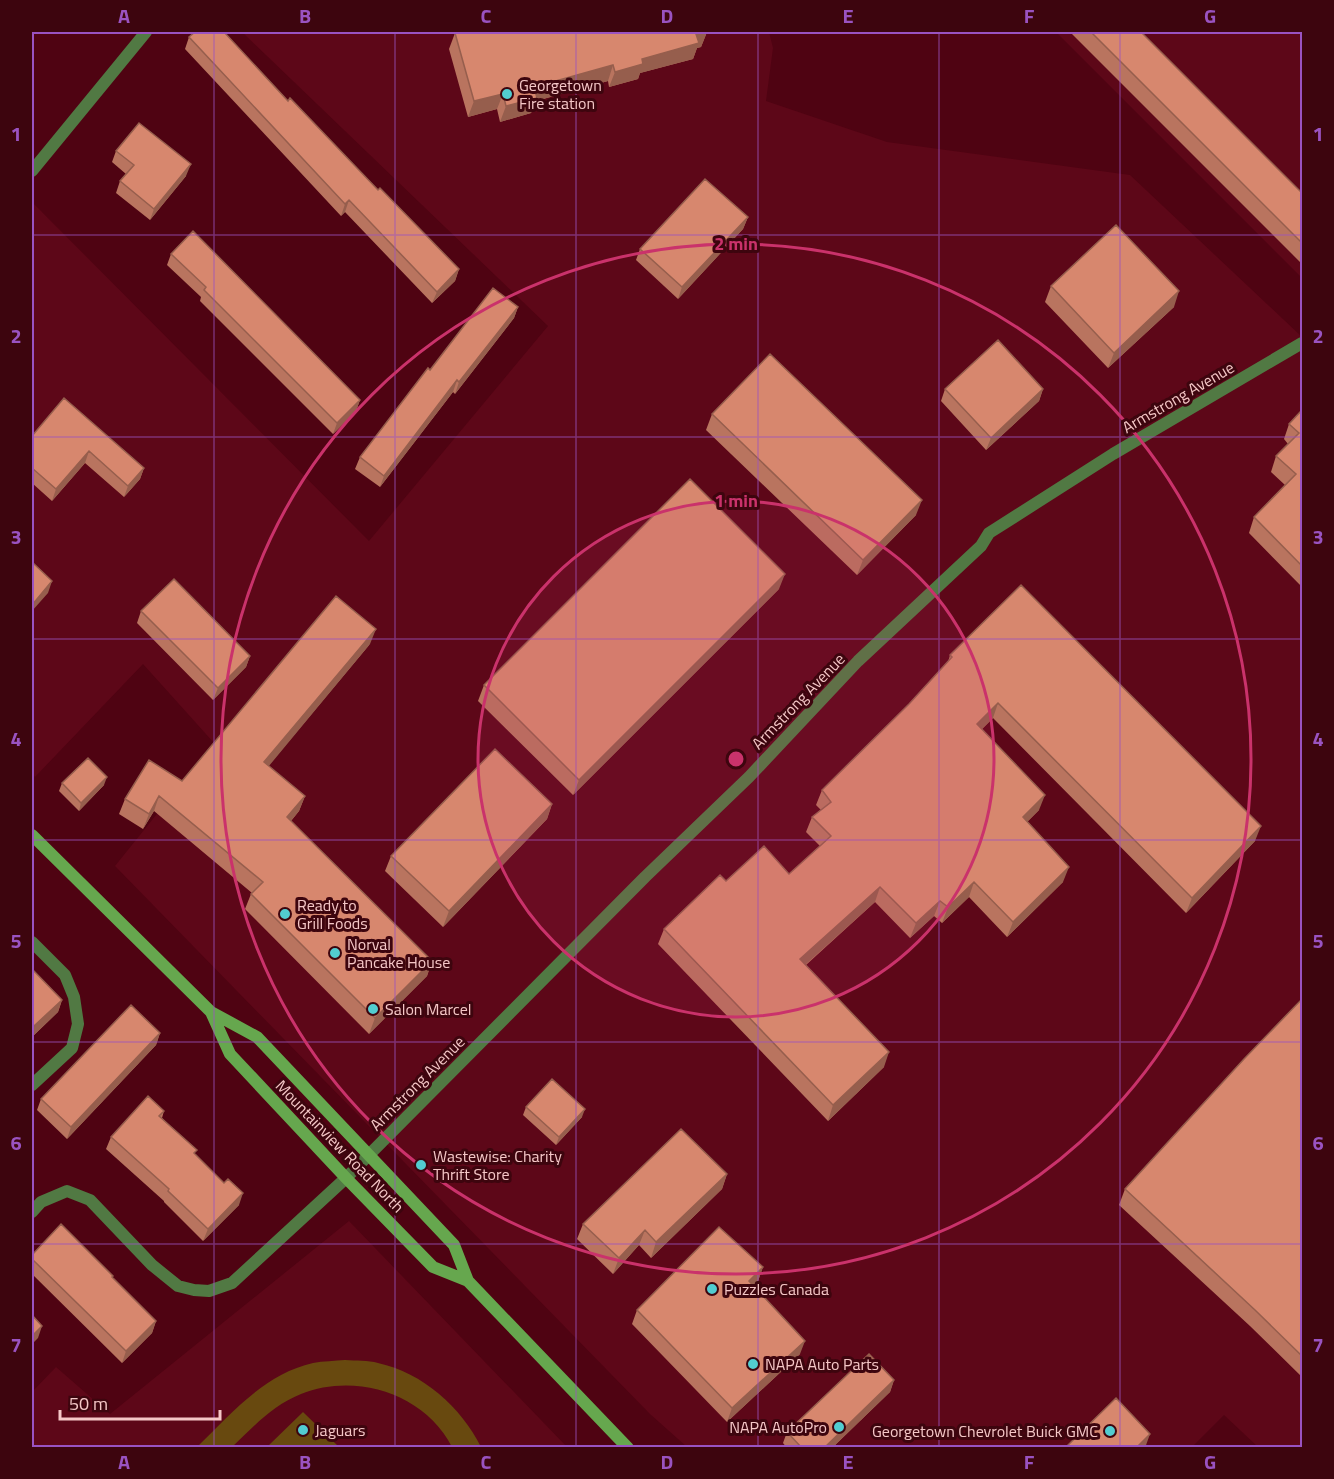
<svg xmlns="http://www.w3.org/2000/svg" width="1334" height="1479" font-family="'Titillium Web',sans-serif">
<rect width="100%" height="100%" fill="#4f0312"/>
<path fill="#5d0718" d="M242 32H769L773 48 766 101 887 142 1130 175 1302 337V1447H1258L1224 1415 1192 1447H687L650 1414 115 866 214 743 143 664 35 777 32 773V202L369 541 548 326Z
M1056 32H1302V278Z
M349 1221 567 1447 32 1448V1392L56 1367 110 1414Z"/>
<path fill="#68490f" d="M345 1360C356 1361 368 1360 378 1363 423 1373 461 1407 481 1447H452C425 1394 356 1372 301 1394 273 1405 253 1427 232 1447H197C231 1414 264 1374 313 1363 323 1361 335 1361 345 1360Z
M303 1412 339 1447H267Z"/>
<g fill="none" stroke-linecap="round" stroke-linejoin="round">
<path stroke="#517943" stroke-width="12" d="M32 171 146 32
M32 942 65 975 74 997 78 1024 72 1048 32 1085
M32 1212 41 1202 67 1191 90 1200 152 1265 178 1286 194 1290 209 1291 232 1283 346 1178"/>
<path stroke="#517943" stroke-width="12" d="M346 1178 645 877 749 777 858 661 981 546 989 533 1113 454 1302 343"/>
<path stroke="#66a74e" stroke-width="12" d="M32 835 211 1012 257 1037 454 1245 468 1281 628 1448
M211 1012 230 1054 346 1178 433 1267 468 1281"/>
</g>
<path fill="#b9745f" d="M707 32 701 47 697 48 693 59 640 73 638 79 609 87 608 81 536 101 531 113 500 122 497 109 468 117 449 49 455 33Z
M1070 32H1141L1302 193V264Z
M189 37 288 101 459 269 455 281 432 303 345 212 341 216 185 49Z
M116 151 186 176 150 220 116 193 120 181 126 174 112 162Z
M748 217 743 229 678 299 636 260 640 249Z
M171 254 360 400 356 411 333 434 200 301 201 297 167 265Z
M1051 286 1174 307 1108 368 1045 302Z
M518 307 514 318 455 394 453 392 380 487 355 469 360 457 430 370Z
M945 389H1043L1039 401 986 450 941 401Z
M64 398 144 468 140 479 124 497 85 463 52 501 32 483V436Z
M1302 410V587L1249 533 1254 517 1285 485 1271 472 1276 456 1288 444 1284 439 1289 424Z
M712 414 916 515 857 575 706 430Z
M779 589 573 795 478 701 484 685Z
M141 611 250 656 246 667 213 700 137 623Z
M370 644 268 766 305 796 299 811 291 821 432 961 427 976 369 1034 245 909 251 894 252 893 154 811 143 829 119 814 125 799 182 781Z
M950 655 1255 841 1186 913 993 718 982 729 1039 810 1027 822 1063 882 1007 937 969 897 942 923 934 916 910 938 875 902 806 965 884 1067 828 1121 658 944 664 929 726 881 789 874 820 846 806 832 812 817 821 810 816 805 822 790 909 704 948 662Z
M62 783 104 785 79 811 59 791Z
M552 804 547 819 443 927 385 871 391 856Z
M32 969 62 1000 58 1012 32 1037Z
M1302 999V1377L1250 1326 1119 1205 1125 1189Z
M160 1033 156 1045 67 1139 37 1110 41 1099Z
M526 1107 582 1117 556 1145 523 1115Z
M164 1111 162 1118 196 1155 224 1183 239 1205 203 1241 164 1202V1201L106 1149 111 1137Z
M727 1174 722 1189 651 1258 639 1245 613 1274 577 1239 583 1224Z
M32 1255 113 1276V1278L156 1321 152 1333 122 1363 32 1274Z
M763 1267 758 1281 753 1286 800 1354 727 1422 632 1324 637 1310Z
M894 1380 890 1392 832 1448H787L783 1443 787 1432Z"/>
<path fill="#965e4d" d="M707 32 701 47 697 48 693 59 640 73 638 79 609 87 615 72 696 34Z
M613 65 608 81 536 101 531 113 500 122 506 106 534 87Z
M503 94 497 109 468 117 474 101Z
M191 164 186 176 150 220 154 209Z
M349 200 345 212 341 216 345 204Z
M748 217 743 229 678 299 682 287Z
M459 269 455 281 432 303 437 292Z
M1179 291 1174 307 1108 368 1114 353Z
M518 307 514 318 455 394 459 382Z
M457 380 453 392 380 487 384 476Z
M1043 389 1039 401 986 450 991 438Z
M360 400 356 411 333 434 337 423Z
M89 451 85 463 52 501 56 489Z
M144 468 140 479 124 497 128 486Z
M922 500 916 515 857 575 863 560Z
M785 574 779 589 573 795 579 780Z
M52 581 48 593 32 611V605Z
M376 629 370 644 259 778 264 762Z
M250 656 246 667 213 700 218 688Z
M998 703 993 718 972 739 977 724Z
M107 777 104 785 79 811 81 803Z
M1045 795 1039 810 1017 832 1023 817Z
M159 796 154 811 143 829 149 814Z
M305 796 299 811 282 832 287 817Z
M552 804 547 819 443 927 449 911Z
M1261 826 1255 841 1186 913 1192 898Z
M1069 867 1063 882 1007 937 1013 922Z
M974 882 969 897 942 923 948 907Z
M880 887 875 902 795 974 800 959Z
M940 901 934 916 910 938 916 923Z
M432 961 427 976 369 1034 375 1018Z
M62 1000 58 1012 32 1037 34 1026Z
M160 1033 156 1045 67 1139 71 1127Z
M889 1052 884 1067 828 1121 833 1105Z
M585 1109 582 1117 556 1145 559 1137Z
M727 1174 722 1189 651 1258 656 1242Z
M243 1193 239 1205 203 1241 208 1229Z
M645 1230 639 1245 613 1274 619 1258Z
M763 1267 758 1281 744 1295 749 1281Z
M156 1321 152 1333 122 1363 126 1351Z
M42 1326 38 1338 32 1344V1336Z
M805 1341 800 1354 727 1422 732 1408Z
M894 1380 890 1392 832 1448H824Z
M1150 1434 1145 1448H1136Z"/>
<path fill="#d7876e" stroke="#965e4d" stroke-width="1.5" d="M195 32H224L288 101 290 98 378 190 380 188 459 269 437 292 349 200 345 204 189 37Z
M462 32H706L696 34 699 43 642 59 643 64 615 72 613 65 534 87 537 98 506 106 503 94 474 101 455 33Z
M1091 32H1141L1302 193V243Z
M139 123 191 164 154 209 120 181 134 165 116 151Z
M705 179 748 217 682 287 640 249Z
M1116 225 1179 291 1114 353 1051 286Z
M193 231 360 400 337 423 204 290 206 287 171 254Z
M493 288 518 307 459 382 457 380 384 476 360 457 428 368 430 370Z
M998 340 1043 389 991 438 945 389Z
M770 354 922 500 863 560 712 414Z
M64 398 144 468 128 486 89 451 56 489 32 468V436Z
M1302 410V566L1254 517 1296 474 1276 456 1299 433 1289 424Z
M690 479 785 574 579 780 484 685Z
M32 562 52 581 32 605Z
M174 579 250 656 218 688 141 611Z
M1021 585 1261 826 1192 898 998 703 977 724 1045 795 1023 817 1069 867 1013 922 974 882 948 907 940 901 916 923 880 887 800 959 889 1052 833 1105 664 929 720 875 726 881 764 846 789 874 831 836 812 817 831 802 822 790 909 704 952 657 950 655Z
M336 596 376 629 264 762 305 796 287 817 432 961 375 1018 251 894 263 882 159 796 149 814 125 799 149 760 182 781Z
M495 749 552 804 449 911 391 856Z
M88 758 107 777 81 803 62 783Z
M32 969 62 1000 34 1026 32 1023Z
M1302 999V1356L1255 1310 1125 1189 1244 1059Z
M131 1005 160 1033 71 1127 41 1099Z
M552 1079 585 1109 559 1137 526 1107Z
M148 1096 164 1111 159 1116 197 1150 194 1153 224 1183 228 1179 243 1193 208 1229 168 1191 169 1189 111 1137Z
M681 1129 727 1174 656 1242 645 1230 619 1258 583 1224Z
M61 1224 113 1276 112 1277 156 1321 126 1351 32 1259V1255Z
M719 1227 763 1267 749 1281 805 1341 732 1408 637 1310Z
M32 1315 42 1326 32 1336Z
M869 1354 894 1380 824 1448H802L787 1432Z
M1116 1398 1150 1434 1136 1448H1065Z"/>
<path fill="none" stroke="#9a53c1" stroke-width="1.5" stroke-opacity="0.55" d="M214 32V1448M395 32V1448M576 32V1448M758 32V1448M939 32V1448M1120 32V1448M32 235H1302M32 437H1302M32 639H1302M32 840H1302M32 1042H1302M32 1244H1302"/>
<circle cx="736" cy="759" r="258" fill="#ca326b" fill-opacity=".12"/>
<g fill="none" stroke="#ca326b" stroke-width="3">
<circle cx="736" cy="759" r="258"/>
<circle cx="736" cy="759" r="515"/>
</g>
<g fill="#52ccd0" stroke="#3d050e" stroke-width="2">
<circle cx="507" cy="94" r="6"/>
<circle cx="285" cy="914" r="6"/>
<circle cx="335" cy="953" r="6"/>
<circle cx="373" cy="1009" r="6"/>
<circle cx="421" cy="1165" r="6"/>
<circle cx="712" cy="1289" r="6"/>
<circle cx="753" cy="1364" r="6"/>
<circle cx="839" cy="1427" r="6"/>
<circle cx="303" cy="1430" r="6"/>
<circle cx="1110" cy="1431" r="6"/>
</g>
<g text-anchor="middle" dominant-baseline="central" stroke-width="6" stroke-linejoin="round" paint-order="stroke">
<g font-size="16" fill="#f5c7c7" stroke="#3d050e" text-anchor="start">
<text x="519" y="85">Georgetown<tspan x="519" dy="18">Fire station</tspan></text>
<text x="297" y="905">Ready to<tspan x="297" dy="18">Grill Foods</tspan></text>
<text x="347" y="944">Norval<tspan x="347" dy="18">Pancake House</tspan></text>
<text x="385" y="1009">Salon Marcel</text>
<text x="433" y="1156">Wastewise: Charity<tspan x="433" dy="18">Thrift Store</tspan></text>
<text x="724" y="1289">Puzzles Canada</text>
<text x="765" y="1364">NAPA Auto Parts</text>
<text x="827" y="1427" text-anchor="end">NAPA AutoPro</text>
<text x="315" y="1430">Jaguars</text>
<text x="1098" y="1431" text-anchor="end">Georgetown Chevrolet Buick GMC</text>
</g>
<g font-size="16" fill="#f5c7c7" stroke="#3d050e">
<text transform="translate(1178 397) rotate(-30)">Armstrong Avenue</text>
<text transform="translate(798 701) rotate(-46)">Armstrong Avenue</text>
<text transform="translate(417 1083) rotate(-45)">Armstrong Avenue</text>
<text transform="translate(340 1146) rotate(46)">Mountainview Road North</text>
</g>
</g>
<circle cx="736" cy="759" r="9" fill="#ca326b" stroke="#3d050e" stroke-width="3"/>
<g font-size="18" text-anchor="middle" font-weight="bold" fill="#ca326b" stroke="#3d050e" stroke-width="6" stroke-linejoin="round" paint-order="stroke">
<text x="736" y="250">2 min</text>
<text x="736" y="507">1 min</text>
</g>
<rect width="1334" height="1479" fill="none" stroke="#3d050e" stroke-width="66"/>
<path d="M60 1410v9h160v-9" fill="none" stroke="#f5c7c7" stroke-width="3"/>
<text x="69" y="1410" font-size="18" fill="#f5c7c7" stroke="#3d050e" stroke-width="4.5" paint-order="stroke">50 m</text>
<rect x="33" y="33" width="1268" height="1413" fill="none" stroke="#9a53c1" stroke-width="2"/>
<g font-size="20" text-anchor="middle" font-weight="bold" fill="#9a53c1">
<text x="124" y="23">A</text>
<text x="305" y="23">B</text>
<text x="486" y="23">C</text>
<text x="667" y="23">D</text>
<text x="848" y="23">E</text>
<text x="1029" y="23">F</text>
<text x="1210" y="23">G</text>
<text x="16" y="141">1</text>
<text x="1318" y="141">1</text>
<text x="16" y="343">2</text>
<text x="1318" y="343">2</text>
<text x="16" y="544">3</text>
<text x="1318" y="544">3</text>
<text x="16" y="746">4</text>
<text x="1318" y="746">4</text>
<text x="16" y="948">5</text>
<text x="1318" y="948">5</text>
<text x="16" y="1150">6</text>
<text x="1318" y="1150">6</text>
<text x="16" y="1352">7</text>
<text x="1318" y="1352">7</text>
<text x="124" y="1469">A</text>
<text x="305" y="1469">B</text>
<text x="486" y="1469">C</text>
<text x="667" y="1469">D</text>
<text x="848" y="1469">E</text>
<text x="1029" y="1469">F</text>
<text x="1210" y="1469">G</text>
</g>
</svg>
